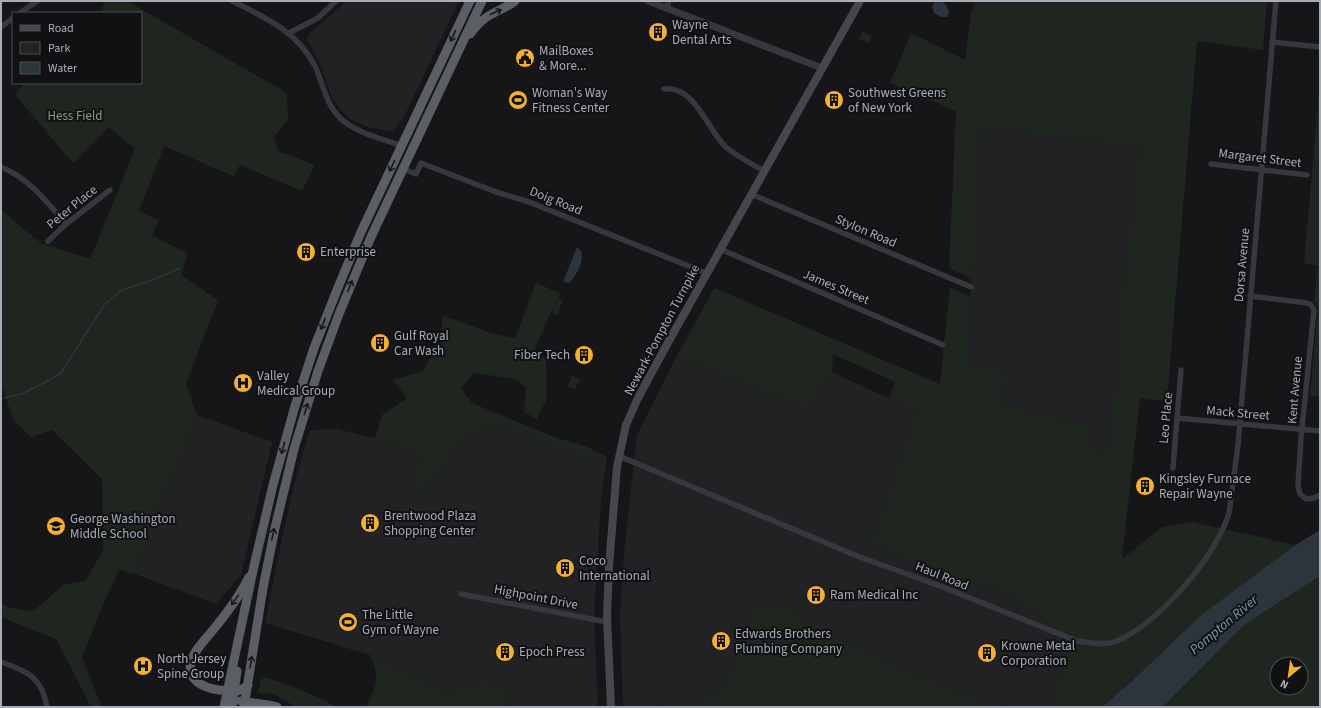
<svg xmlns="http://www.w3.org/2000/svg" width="1321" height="708" font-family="'Source Sans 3',sans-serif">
<rect width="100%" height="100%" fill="#161618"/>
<path fill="#222225" d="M347 1H459L403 119 392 132 368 127 352 120 341 110 332 98 321 66 307 39 309 34Z
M981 129 1140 146 1123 281 1108 451 1090 449 1088 425 1001 403 966 368Z
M677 356 806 409 832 372 916 411 870 543 949 576 1009 594 1049 624 1065 662 1049 707H1005L937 683 862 650 776 603 754 607 728 682 696 704 680 698 659 707H623L620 616 624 553 636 442 637 436 655 399Z
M197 415 272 442 241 575 216 604 135 574 156 511 184 450Z
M508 428 579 457 595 461 607 457 601 500 594 616 598 707H507L511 686 481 681 448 692 370 655 265 623 279 552 295 481 310 430 337 429 375 438 420 454 410 490 426 487 464 439 480 429Z"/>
<path fill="#1e261f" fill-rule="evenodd" d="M106 1H127L287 93 288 120 274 137 278 151 315 165 302 191 240 165 233 176 164 146 139 211 158 220 152 236 188 253 181 275 218 300 186 384 197 415 184 450 156 511 135 574 119 570 102 607 82 658 102 707H90V705L56 639 1 617V603L8 607 32 612 63 585 85 581 103 551 102 479 52 430 31 437 13 419 1 383V210L41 243 90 259 135 149 109 127 73 163 15 95 25 83H141V13H99Z
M976 1H1267L1263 50 1197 41 1167 401 1140 398 1122 559 1162 527 1192 522 1295 545 1201 616 1132 681 1102 707H1049L1065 662 1049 624 1009 594 949 576 870 543 916 411 889 399 895 382 833 354 832 372 806 409 677 356 714 288 940 384 950 287 971 297 966 368 1005 372 1001 403 1088 425 1090 449 1108 451 1123 281 1140 146 981 129 972 278 949 268 956 111 890 83 911 33 965 60 971 12Z
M862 31 872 36 869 43 859 39Z
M1320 82V397L1310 396 1318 309 1314 301 1318 266 1304 263Z
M536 283 560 293 558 298 563 300 557 315 552 313 556 301 533 353 546 358 547 398 537 419 524 412 526 388 515 379 474 373 461 388 472 403 554 437 585 446 607 457 595 461 579 457 508 428 480 429 464 439 426 487 410 490 420 454 375 438 382 415 407 398 393 380 422 371 442 340V315L491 333 515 338Z
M572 376 580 379 575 389 568 386Z
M1320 576V707H1163L1244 625ZM1277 664H1301V688H1277Z
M776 603 862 650 937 683 1005 707H659L680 698 696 704 728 682 754 606Z
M370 655 448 692 481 681 511 686 507 707H366C377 685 380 678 370 655Z
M261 676C289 684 312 694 337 707H296L274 694 258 693Z"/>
<path fill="#2c353c" d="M935 1H943C946 6 952 11 947 17H941L934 13 932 6Z
M577 247C589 254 576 277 569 283L563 282Z
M1320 530V576L1244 625 1163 707H1102L1132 681 1200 616 1295 545Z"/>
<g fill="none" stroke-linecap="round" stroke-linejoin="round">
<path stroke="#2c353c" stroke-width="1.5" d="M4 398 22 394 42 384 61 373 104 305 122 290 153 280 180 268"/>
<path stroke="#37383d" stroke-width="5.5" d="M232 1C266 18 297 31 315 66 323 84 326 104 340 118 354 132 383 139 402 146
M667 8 669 1
M20 13 37 1
M1 27 13 18
M289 33 318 18 336 1
M1272 42 1320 47
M664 89C697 86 707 131 727 148 738 157 752 164 764 171
M1211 164 1307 175
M1 167C30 179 46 201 66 224
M403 169 416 174 421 163 496 192 529 202 706 273
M751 194 971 287
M48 241 66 224 110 190
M720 249 943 345
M1250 296 1307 303 1310 304 1314 310 1301 438 1298 486 1300 494 1306 499 1314 498 1320 495
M1177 418 1320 431
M619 456 857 556 940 586 1077 641C1088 642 1103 646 1114 642 1157 626 1216 557 1229 513L1238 445 1276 1
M1173 468 1181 370
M461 594 607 622
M1 662C27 671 42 677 47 707"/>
<path stroke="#37383d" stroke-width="7" d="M648 1 822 68"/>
<path stroke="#45474d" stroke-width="8" d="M611 707 607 616 609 566 617 467 626 425 638 398 665 348 860 1"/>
<path stroke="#5b5e65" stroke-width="9" d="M470 34C476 26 483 18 492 14 500 9 508 7 515 1
M248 685C237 694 232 691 219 690 205 688 186 681 191 662 194 650 206 639 213 630 227 613 240 596 249 577
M241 701 268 705 277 707
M224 707 254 566 273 485 295 406 314 348 337 290 361 232 470 1
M232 707 237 671
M244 707 263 588 275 528 294 449 318 371 339 314 371 237 482 1"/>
</g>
<defs><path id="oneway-shaft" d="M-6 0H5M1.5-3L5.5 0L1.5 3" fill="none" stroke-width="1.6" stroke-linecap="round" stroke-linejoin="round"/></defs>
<g stroke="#18191b">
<use href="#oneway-shaft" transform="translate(496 12) rotate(-23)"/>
<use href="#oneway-shaft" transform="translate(453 36) rotate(115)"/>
<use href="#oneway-shaft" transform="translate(392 166) rotate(116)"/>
<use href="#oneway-shaft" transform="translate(350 286) rotate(-68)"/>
<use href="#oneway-shaft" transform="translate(323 324) rotate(111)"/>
<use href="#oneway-shaft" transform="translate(306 409) rotate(-73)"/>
<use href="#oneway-shaft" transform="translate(283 448) rotate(105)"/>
<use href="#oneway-shaft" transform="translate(273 534) rotate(-78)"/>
<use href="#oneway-shaft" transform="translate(235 600) rotate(126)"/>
<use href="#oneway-shaft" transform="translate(251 662) rotate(-81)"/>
</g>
<defs>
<symbol id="building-disc" viewBox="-11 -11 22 22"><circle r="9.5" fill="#f2b134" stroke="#111113"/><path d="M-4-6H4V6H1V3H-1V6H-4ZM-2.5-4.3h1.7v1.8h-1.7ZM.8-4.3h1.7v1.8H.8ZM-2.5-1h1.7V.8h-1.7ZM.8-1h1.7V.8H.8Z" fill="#111"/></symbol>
<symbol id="civic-disc" viewBox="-11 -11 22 22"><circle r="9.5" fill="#f2b134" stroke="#111113"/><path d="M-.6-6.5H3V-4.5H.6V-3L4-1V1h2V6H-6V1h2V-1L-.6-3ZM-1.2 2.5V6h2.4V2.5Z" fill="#111"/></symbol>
<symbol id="stadium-disc" viewBox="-11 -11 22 22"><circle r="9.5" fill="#f2b134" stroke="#111113"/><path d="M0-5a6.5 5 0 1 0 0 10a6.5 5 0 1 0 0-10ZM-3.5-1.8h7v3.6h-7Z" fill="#111"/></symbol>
<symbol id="hospital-disc" viewBox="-11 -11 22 22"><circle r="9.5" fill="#f2b134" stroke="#111113"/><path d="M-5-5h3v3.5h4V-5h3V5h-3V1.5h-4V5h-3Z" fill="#111"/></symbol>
<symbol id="school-disc" viewBox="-11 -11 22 22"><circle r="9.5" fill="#f2b134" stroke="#111113"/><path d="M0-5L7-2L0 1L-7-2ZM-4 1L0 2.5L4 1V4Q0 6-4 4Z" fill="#111"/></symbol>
</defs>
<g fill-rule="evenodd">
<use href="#building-disc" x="647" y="21" width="22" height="22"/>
<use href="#civic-disc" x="514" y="47" width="22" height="22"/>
<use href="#stadium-disc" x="507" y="89" width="22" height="22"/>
<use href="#building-disc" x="823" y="89" width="22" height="22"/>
<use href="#building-disc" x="295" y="241" width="22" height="22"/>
<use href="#building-disc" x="369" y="332" width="22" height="22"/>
<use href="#building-disc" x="573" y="344" width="22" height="22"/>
<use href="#hospital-disc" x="232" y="372" width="22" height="22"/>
<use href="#building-disc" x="1134" y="475" width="22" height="22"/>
<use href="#building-disc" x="359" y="512" width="22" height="22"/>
<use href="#school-disc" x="45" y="515" width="22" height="22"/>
<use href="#building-disc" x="554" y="557" width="22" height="22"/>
<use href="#building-disc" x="805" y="584" width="22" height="22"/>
<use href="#stadium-disc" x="337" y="611" width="22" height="22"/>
<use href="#building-disc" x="710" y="630" width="22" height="22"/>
<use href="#building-disc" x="494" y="641" width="22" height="22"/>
<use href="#building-disc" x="976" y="642" width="22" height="22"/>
<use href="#hospital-disc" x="132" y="655" width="22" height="22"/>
</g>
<g text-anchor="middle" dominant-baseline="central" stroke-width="4" stroke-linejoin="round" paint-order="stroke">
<g font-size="13" fill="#a8adb8" stroke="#111113" text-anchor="start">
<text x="672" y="25">Wayne<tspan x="672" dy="15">Dental Arts</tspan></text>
<text x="539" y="51">MailBoxes<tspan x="539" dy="15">&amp; More...</tspan></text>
<text x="532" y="93">Woman's Way<tspan x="532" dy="15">Fitness Center</tspan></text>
<text x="848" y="93">Southwest Greens<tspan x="848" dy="15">of New York</tspan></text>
<text x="320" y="252">Enterprise</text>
<text x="394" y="336">Gulf Royal<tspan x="394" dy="15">Car Wash</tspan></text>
<text x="570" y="355" text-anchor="end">Fiber Tech</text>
<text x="257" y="376">Valley<tspan x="257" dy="15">Medical Group</tspan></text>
<text x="1159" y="479">Kingsley Furnace<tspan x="1159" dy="15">Repair Wayne</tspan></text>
<text x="384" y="516">Brentwood Plaza<tspan x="384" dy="15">Shopping Center</tspan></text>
<text x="70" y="519">George Washington<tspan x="70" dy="15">Middle School</tspan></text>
<text x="579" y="561">Coco<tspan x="579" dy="15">International</tspan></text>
<text x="830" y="595">Ram Medical Inc</text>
<text x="362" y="615">The Little<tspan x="362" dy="15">Gym of Wayne</tspan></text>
<text x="735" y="634">Edwards Brothers<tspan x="735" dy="15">Plumbing Company</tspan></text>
<text x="1001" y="646">Krowne Metal<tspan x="1001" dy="15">Corporation</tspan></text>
<text x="519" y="652">Epoch Press</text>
<text x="157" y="659">North Jersey<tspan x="157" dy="15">Spine Group</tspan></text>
</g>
<g font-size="13" fill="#7fa381" stroke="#111113">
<text x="75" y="116">Hess Field</text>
</g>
<g font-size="13" fill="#a8adb8" stroke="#111113">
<text transform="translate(1260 158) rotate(7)">Margaret Street</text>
<text transform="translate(556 201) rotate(22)">Doig Road</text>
<text transform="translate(72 207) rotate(-39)">Peter Place</text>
<text transform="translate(866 231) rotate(23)">Stylon Road</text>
<text transform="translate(1242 265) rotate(-85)">Dorsa Avenue</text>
<text transform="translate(836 287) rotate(23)">James Street</text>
<text transform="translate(662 330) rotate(-62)">Newark-Pompton Turnpike</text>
<text transform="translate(1295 390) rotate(-85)">Kent Avenue</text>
<text transform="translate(1238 413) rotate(5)">Mack Street</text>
<text transform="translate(1166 418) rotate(-85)">Leo Place</text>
<text transform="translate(942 576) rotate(22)">Haul Road</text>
<text transform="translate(536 597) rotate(11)">Highpoint Drive</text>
</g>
<g font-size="14" font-style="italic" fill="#7f9bb3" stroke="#111113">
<text transform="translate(1224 625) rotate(-40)">Pompton River</text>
</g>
</g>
<rect width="1321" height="708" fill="none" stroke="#a8adb8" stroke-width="4"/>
<rect x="12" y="12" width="130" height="72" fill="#111113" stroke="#4d4f55"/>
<rect x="20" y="25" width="20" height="6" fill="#45474d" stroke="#4d4f55"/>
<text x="48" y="32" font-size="12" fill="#a8adb8">Road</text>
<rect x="20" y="42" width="20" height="12" fill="#1e261f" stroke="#4d4f55"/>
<text x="48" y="52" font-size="12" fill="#a8adb8">Park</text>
<rect x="20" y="62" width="20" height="12" fill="#2c353c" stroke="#4d4f55"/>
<text x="48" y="72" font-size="12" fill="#a8adb8">Water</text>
<g transform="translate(1289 676) rotate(209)"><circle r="19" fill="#111113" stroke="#4d4f55"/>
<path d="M0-3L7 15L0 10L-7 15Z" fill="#f2b134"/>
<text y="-6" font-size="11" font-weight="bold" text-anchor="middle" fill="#a8adb8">N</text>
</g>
</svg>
